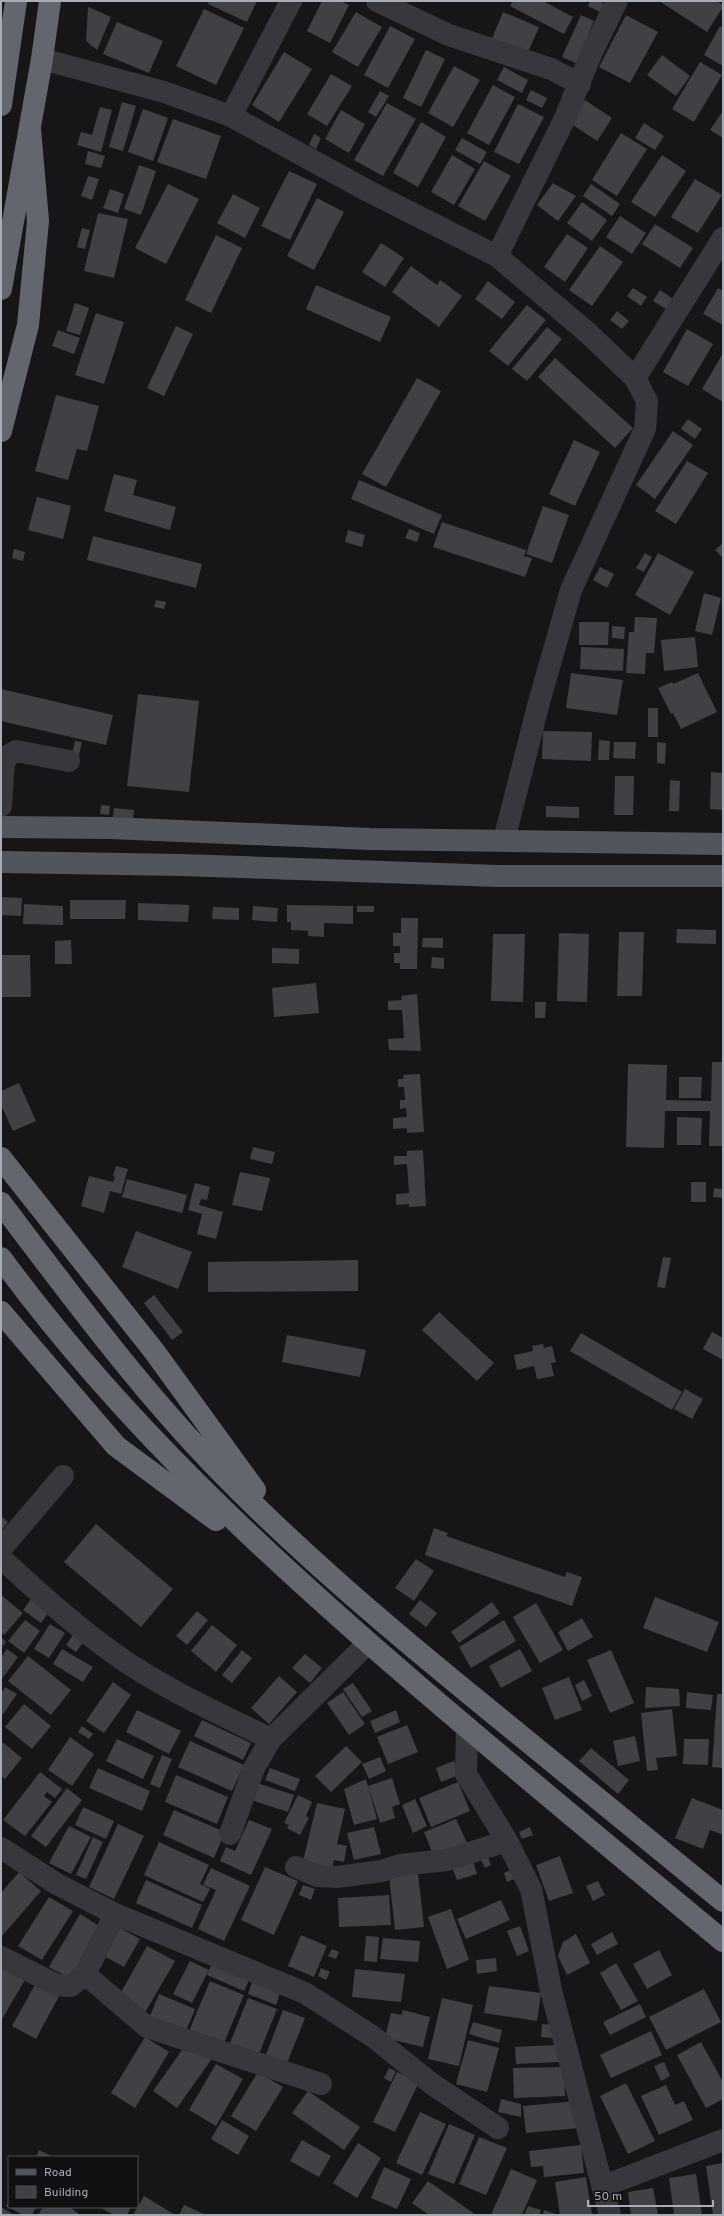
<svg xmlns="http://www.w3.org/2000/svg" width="724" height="2216" font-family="Overpass,sans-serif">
<rect width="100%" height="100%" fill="#161618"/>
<path fill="#404145" d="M209 1H257L247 22 208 4Z
M322 1H341L349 5 330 43 307 31Z
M513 1H543L573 17 564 34 510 6Z
M590 1H599L606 5 602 13 588 6Z
M659 1H717L723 5V7L707 32Z
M88 7 111 17 97 50 86 41Z
M204 9 244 28 216 85 176 66Z
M356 12 382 27 358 67 332 52Z
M503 12 539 27 526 57 491 41Z
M581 15 594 21 576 63 562 57Z
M626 15 658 32 630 83 599 67Z
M117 22 163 41 149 73 103 54Z
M390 26 415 39 388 88 364 75Z
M720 26 723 28V66L704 55Z
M426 50 445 59 421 107 403 98Z
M284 52 312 69 279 122 252 105Z
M662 55 690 76 676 96 647 75Z
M700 62 722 75 694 122 672 109Z
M454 66 480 80 453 127 428 113Z
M504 67 528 80 522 93 497 80Z
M331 74 352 86 327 126 307 114Z
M493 85 515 97 489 145 467 133Z
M531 90 547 98 542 108 526 100Z
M380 91 389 96 376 117 368 112Z
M585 100 612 118 597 141 570 123Z
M122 102 136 106 123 151 109 147Z
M387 103 416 119 383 176 354 160Z
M518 104 544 117 519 164 494 152Z
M100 107 112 110 101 152 77 145 81 132 92 135Z
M143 109 168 118 153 161 128 152Z
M341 110 365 124 349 153 325 139Z
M723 111V138L710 130Z
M173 119 221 136 206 179 157 162Z
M421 122 446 137 418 187 393 173Z
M644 123 664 136 655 150 635 138Z
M621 133 647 149 617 196 592 180Z
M314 134 321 138 316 149 309 145Z
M462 138 487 152 480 164 455 150Z
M88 151 105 156 101 168 85 164Z
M452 155 475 169 454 205 431 192Z
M662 155 686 171 655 217 631 202Z
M484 161 511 176 485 221 458 206Z
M139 165 156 171 141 215 124 209Z
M289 171 317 184 290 240 261 226Z
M88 176 99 179 92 200 81 196Z
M695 179 722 195 698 233 671 217Z
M553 183 576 196 558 221 537 205Z
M168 184 199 199 166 264 135 248Z
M591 184 620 204 612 216 583 196Z
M110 189 124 194 118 213 103 208Z
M233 194 260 208 245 238 217 223Z
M317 198 344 212 314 270 287 256Z
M582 202 607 220 592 241 567 223Z
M98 213 128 219 114 278 84 271Z
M620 216 646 233 632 254 606 237Z
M655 224 693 248 680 268 642 244Z
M82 228 90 230 85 249 77 247Z
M567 234 588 248 565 282 544 267Z
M216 235 242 248 211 313 185 300Z
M381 243 404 258 385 287 362 272Z
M600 246 623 262 592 306 569 290Z
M411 266 437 285 440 280 462 296 439 327 392 292Z
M488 281 515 302 502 319 475 299Z
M316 285 391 317 380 342 306 309Z
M633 288 647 297 641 306 627 296Z
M718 288 723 291V325L703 314Z
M660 290 676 301 669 311 653 301Z
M75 303 89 308 80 335 66 331Z
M527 305 546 320 508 366 489 351Z
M617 311 629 321 622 329 610 320Z
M96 313 124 322 104 384 75 375Z
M176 326 193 334 164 396 147 388Z
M547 327 562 339 527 381 512 369Z
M687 329 713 344 688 386 663 372Z
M58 330 80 338 74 354 52 346Z
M723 353V402L702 389Z
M555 358 633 428 615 448 538 377Z
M417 378 441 391 386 487 362 474Z
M56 395 99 406 87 451 77 449 68 480 35 471Z
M688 419 702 429 695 439 681 429Z
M673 431 693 445 655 499 636 485Z
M574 440 600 452 575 506 549 494Z
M687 461 708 473 676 524 655 511Z
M114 474 137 480 133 495 176 507 170 530 104 511Z
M359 480 442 515 434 534 351 499Z
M37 497 71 506 63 539 28 530Z
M543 506 569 515 552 563 526 554Z
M442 522 526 550 524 556 532 558 525 577 433 547Z
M409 529 420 533 417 542 405 538Z
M348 530 365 535 362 547 345 542Z
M93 536 202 564 196 588 87 560Z
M723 543V558L715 550Z
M14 549 25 552 23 561 12 558Z
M645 553 652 557 644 572 636 568Z
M658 553 694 572 670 615 635 595Z
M600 567 614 574 607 588 593 580Z
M704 593 721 598 712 635 695 631Z
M156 600 166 602 164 609 154 607Z
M635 617 657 618 654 653H646L645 674 626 673 629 632H634Z
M579 622H609L608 645H579Z
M612 626 625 627 624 639 612 638Z
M695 637 698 667 664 671 661 640Z
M581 647 624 649 623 671 580 669Z
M571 673 623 680 617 715 566 708Z
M698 673 717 712 681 729 673 713 671 714 658 688 672 682 673 684Z
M1 689 113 715 106 745 1 721Z
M138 694 199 701 189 792 127 786Z
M648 708H658V737H648Z
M543 731 592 732 591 761 542 759Z
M599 740 610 741 609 760H598Z
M75 741 82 742 78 759 71 758Z
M614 742H636L635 759 613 758Z
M657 742 666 743 665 764 657 763Z
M711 772 723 773V810L710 809Z
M615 776H634L633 815H614Z
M670 780 680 781 679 811H669Z
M101 805 110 806 109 815 100 814Z
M546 806 579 807V818L546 817Z
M114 808 134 810 133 819 113 817Z
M1 897 22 898 21 916 1 915Z
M70 900H126L125 919H70Z
M138 903 189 905 188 922 138 920Z
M24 904 63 906V925L23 924Z
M287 905 353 906V924L324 923V937L308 936V931L291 930V922H287Z
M253 906 278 908 277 922 252 920Z
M357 906H374V912H357Z
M213 907 239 908V920L212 919Z
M401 918H418L417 969H400V963H394V953H400V946H393V933H401Z
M677 929 716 930V944L676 943Z
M619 932H644L642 996H617Z
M559 933 589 934 587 1002 557 1001Z
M493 934H525L523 1002 491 1001Z
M423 938H443V948L422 947Z
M71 940 72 964H55V941Z
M272 948 299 949V964L272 963Z
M1 955H30L31 997H1Z
M432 957 444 958V969L431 968Z
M316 983 319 1013 274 1017 272 988Z
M417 994 421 1051 389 1050 388 1039 404 1038 402 1010H388V1001L402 1000 401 996Z
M535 1002H546L545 1018H535Z
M712 1062H723V1146H709L710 1111H665L664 1148 626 1147 628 1064 667 1065 666 1100 711 1101Z
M420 1074 424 1132 407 1133V1128L393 1129V1118L407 1117 406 1108 400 1109V1100H405L404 1087H398V1079H404L403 1075Z
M679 1077H702L701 1098H679Z
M19 1083 36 1121 13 1131 1 1105V1091Z
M677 1117 702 1118 701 1145H677Z
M253 1147 275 1152 272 1164 250 1159Z
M423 1150 426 1206 409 1207V1204L396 1205V1194L409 1193 407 1164 394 1165V1156H407V1151Z
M116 1166 128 1169 121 1194 110 1191 104 1213 81 1206 89 1176 113 1182 115 1177 113 1176Z
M240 1172 270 1178 262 1211 232 1205Z
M127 1179 187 1195 182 1213 122 1197Z
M691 1182H706V1202H691Z
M195 1183 210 1187 207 1200 201 1199 199 1205 223 1212 216 1239 197 1234 202 1214 188 1210Z
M714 1188 723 1189V1198L713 1197Z
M136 1231 192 1252 178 1289 122 1267Z
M663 1257 671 1258 665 1288 657 1287Z
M358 1260V1291L208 1292V1262Z
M154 1295 183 1332 172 1340 144 1303Z
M439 1312 494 1363 477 1381 422 1330Z
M712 1332 723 1338V1360L703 1349Z
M581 1333 682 1392 672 1410 570 1351Z
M287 1335 366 1350 360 1377 282 1362Z
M543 1344 544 1348 552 1346 556 1362 551 1363 554 1376 537 1379 534 1366 517 1370 514 1355 533 1351 532 1346Z
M685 1389 703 1399 692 1419 674 1409Z
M1 1516 8 1522 1 1531Z
M96 1524 173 1589 141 1627 64 1562Z
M434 1528 448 1533 446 1536 565 1577 567 1572 582 1577 572 1606 425 1555Z
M416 1559 434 1571 414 1601 395 1588Z
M1 1595 23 1613 4 1635 1 1632Z
M655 1597 719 1622 707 1652 643 1628Z
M31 1599 49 1612 41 1623 23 1610Z
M420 1600 437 1613 426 1627 409 1614Z
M492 1602 500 1613 459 1643 451 1632Z
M536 1603 563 1650 540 1663 513 1617Z
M197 1611 208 1620 187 1645 176 1636Z
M582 1618 593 1637 568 1651 558 1632Z
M25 1620 40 1631 24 1653 8 1641Z
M504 1620 516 1641 471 1668 459 1647Z
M50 1624 65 1633 49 1658 34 1649Z
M212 1625 237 1645 216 1672 191 1651Z
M74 1634 84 1641 76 1652 66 1645Z
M1 1637 6 1642 1 1648Z
M7 1649 18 1657 1 1680V1657Z
M62 1649 93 1667 83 1682 53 1664Z
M520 1649 532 1671 501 1688 489 1666Z
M242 1650 252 1658 232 1683 222 1675Z
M611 1650 634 1703 610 1713 587 1660Z
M305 1654 322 1668 310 1683 292 1668Z
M28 1656 71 1690 51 1715 8 1681Z
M279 1676 297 1692 269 1724 251 1708Z
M569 1677 582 1710 555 1720 542 1688Z
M584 1680 592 1696 582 1701 575 1685Z
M113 1682 131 1695 104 1733 86 1721Z
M353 1683 372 1711 362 1717 343 1689Z
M5 1687 17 1694 1 1717V1693Z
M646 1687 679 1689 680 1706 645 1708Z
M343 1692 365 1724 349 1735 327 1703Z
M687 1692 713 1695 711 1710 686 1708Z
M717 1694H723V1768L712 1767Z
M24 1704 51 1726 32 1749 5 1727Z
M672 1709 677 1756 656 1758 658 1770 647 1771 641 1713Z
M137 1710 181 1731 169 1754 126 1732Z
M396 1710 400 1722 375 1733 370 1721Z
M202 1720 251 1743 243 1760 194 1736Z
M407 1725 418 1752 388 1764 377 1737Z
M82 1726 93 1734 89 1739 78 1732Z
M635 1736 640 1761 618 1766 613 1741Z
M70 1737 94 1754 72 1786 48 1770Z
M117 1739 154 1756 143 1779 106 1761Z
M684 1739H709L708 1765 683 1764Z
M1 1741 22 1758 5 1779 1 1776Z
M190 1741 244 1765 232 1791 178 1767Z
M346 1746 362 1762 331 1792 315 1776Z
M591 1748 629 1780 618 1794 579 1761Z
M162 1755 172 1759 160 1788 150 1784Z
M380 1757 386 1771 369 1779 362 1764Z
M454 1761 459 1775 441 1782 436 1768Z
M98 1768 150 1791 142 1811 89 1788Z
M270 1768 300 1779 295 1791 265 1780Z
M40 1772 62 1789 55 1798 47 1792 44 1796 52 1802 25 1836 3 1820Z
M176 1775 228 1797 217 1824 165 1802Z
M392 1778 400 1804 392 1807 395 1818 380 1823 368 1786Z
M366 1779 377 1819 354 1825 344 1789Z
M458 1782 470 1811 431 1827 419 1798Z
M257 1783 294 1795 288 1812 251 1800Z
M67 1788 82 1800 46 1847 31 1836Z
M298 1795 312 1802 306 1816 309 1818 300 1835 287 1828 289 1825 284 1823Z
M692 1798 723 1810V1835L710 1830 703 1849 675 1838Z
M415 1799 427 1826 413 1833 402 1805Z
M317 1803 345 1809 337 1844 347 1846 344 1862 334 1860 332 1868 303 1861Z
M83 1807 114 1821 106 1839 75 1825Z
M174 1810 225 1832 214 1858 163 1835Z
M456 1819 467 1843 434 1857 424 1832Z
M249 1820 272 1829 251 1875 220 1861 226 1847 235 1851Z
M118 1824 144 1836 114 1899 89 1887Z
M69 1826 91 1837 71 1874 49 1863Z
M374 1827 381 1854 354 1860 347 1833Z
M530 1827 533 1835 522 1839 519 1832Z
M93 1837 103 1842 86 1879 76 1875Z
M159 1842 209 1865 200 1884 210 1889 203 1902 144 1875Z
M487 1855 491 1865 485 1868 480 1858Z
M560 1856 573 1893 549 1901 536 1865Z
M473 1861 477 1874 457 1880 452 1867Z
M265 1867 298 1881 274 1935 241 1920Z
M211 1868 250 1886 224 1941 198 1929 216 1890 203 1885Z
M515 1868 519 1877 507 1882 504 1873Z
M19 1872 41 1891 2 1936 1 1893Z
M418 1873 424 1927 395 1930 389 1876Z
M146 1880 202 1905 192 1928 136 1903Z
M598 1881 605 1895 593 1901 586 1886Z
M303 1885 315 1889 311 1900 299 1895Z
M389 1895 391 1925 339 1927 338 1898Z
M49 1897 73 1911 42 1960 18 1946Z
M501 1900 510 1920 466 1939 457 1919Z
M451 1909 469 1960 447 1969 428 1917Z
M80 1914 101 1927 71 1979 49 1967Z
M520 1926 529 1951 517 1956 507 1931Z
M120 1928 140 1939 124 1967 104 1956Z
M612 1932 618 1944 597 1955 591 1944Z
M576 1934 590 1963 567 1975 558 1956 563 1942Z
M301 1935 327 1946 314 1977 288 1966Z
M366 1936 379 1937 377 1962 364 1961Z
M383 1938 420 1941 418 1962 380 1959Z
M147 1946 175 1961 146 2011 119 1996Z
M332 1949 339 1952 336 1959 328 1956Z
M659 1950 672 1975 647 1989 633 1964Z
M496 1958 497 1971 477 1974 476 1960Z
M190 1961 209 1970 192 2003 173 1994Z
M212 1963 249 1980 244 1991 207 1975Z
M616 1963 638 2001 621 2010 600 1973Z
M4 1965 26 1978 1 2021V1970Z
M321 1968 330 1972 326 1980 318 1976Z
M355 1969 405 1974 401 2002 352 1997Z
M210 1981 244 1995 223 2045 189 2031Z
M252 1982 280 1993 276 2005 248 1994Z
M36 1983 59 1996 36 2039 12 2026Z
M489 1986 541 1993 537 2021 484 2013Z
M704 1989 721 2022 666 2050 649 2017Z
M159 1994 195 2009 184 2036 148 2021Z
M248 1998 277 2009 257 2059 228 2048Z
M442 1998 473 2005 459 2066 428 2059Z
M640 2004 646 2017 610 2035 603 2022Z
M283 2010 305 2018 285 2068 264 2060Z
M403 2010 430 2017 423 2047 385 2038 391 2013 401 2015Z
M473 2022 502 2030 499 2043 469 2034Z
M542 2024 555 2025 554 2038 541 2037Z
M651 2031 662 2055 611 2078 600 2055Z
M145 2037 169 2052 135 2108 111 2093Z
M468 2040 499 2048 487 2092 456 2084Z
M701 2042 723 2082V2099L706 2108 677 2055Z
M187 2043 211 2060 177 2108 153 2091Z
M558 2045 559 2062 516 2064 515 2047Z
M664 2062 670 2076 661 2081 654 2066Z
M216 2064 243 2079 216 2126 189 2110Z
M564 2067 565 2096 514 2098 513 2068Z
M389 2068 396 2071 391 2082 384 2078Z
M258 2072 283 2087 256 2131 231 2116Z
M397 2072 419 2082 395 2132 373 2122Z
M626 2083 655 2141 628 2154 600 2096Z
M666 2085 675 2105 684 2101 693 2120 659 2135 641 2096Z
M308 2091 360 2127 344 2150 292 2113Z
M501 2099 521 2104V2117L498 2112Z
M577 2101 579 2128 526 2133 523 2106Z
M420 2112 446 2124 422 2175 396 2163Z
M222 2120 249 2136 238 2155 211 2139Z
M449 2124 475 2135 454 2184 428 2174Z
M479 2137 507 2148 486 2195 459 2184Z
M302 2140 331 2156 319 2177 290 2161Z
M358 2143 381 2158 357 2198 333 2183Z
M581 2145 584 2173 544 2177 543 2166 531 2167 529 2151Z
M39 2150 50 2155 49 2157H36Z
M723 2163V2215H713L706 2166Z
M384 2167 411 2179 397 2209 371 2198Z
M511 2169 537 2180 522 2215H491Z
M696 2174 702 2215H674L669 2178Z
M586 2177 592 2214 560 2215 555 2182Z
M428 2181 476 2215H429L412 2203Z
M653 2188 658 2215H631L628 2192Z
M144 2196 175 2215H133Z
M9 2201V2207H36L32 2215H23L6 2206Z
M184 2205 206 2215H179Z
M528 2206 541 2210 539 2215H524Z
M1 2207 14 2215H1Z
M43 2207H70L79 2214 38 2215Z
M99 2207H131L127 2215H114Z
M544 2210 559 2215H543Z"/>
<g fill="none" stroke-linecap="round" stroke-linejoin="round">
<path stroke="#37383d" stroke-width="22" d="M377 1 449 35 551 69 580 84
M42 59 164 92 231 116 368 191 497 256 589 334 635 378 647 401 645 429 571 590 538 706 504 840
M231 116 291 1
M497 256 565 118 591 54 617 1
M635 378 723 238
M1 806 4 762 9 755 16 751 69 761
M1 1549 63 1476
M1 1558C38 1592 75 1626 116 1655 164 1689 218 1713 271 1739
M467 1727 466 1774 507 1841 531 1889 551 1990 610 2215
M230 1834 254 1768 271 1739 368 1643
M1 1848 57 1884 115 1914 305 1993 372 2036 432 2084 498 2128
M296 1867 317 1876 337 1877 382 1871 400 1865 447 1860 507 1841
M1 1957 57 1985 71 1986 85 1974 115 1914
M85 1974 147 2027 321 2084
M604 2186 723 2140"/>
<path stroke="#53555c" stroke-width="22" d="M1 827 110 828 370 839 723 844
M1 862 181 865 498 876H723"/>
<path stroke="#63666e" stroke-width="22" d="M1 105 16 1
M1 289 42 59 50 1
M1 431 28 325 38 221 30 129
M1 1158 154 1351 255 1490
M1 1203C70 1294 139 1388 219 1470 298 1551 384 1624 472 1696 555 1764 639 1832 723 1901
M1 1258C122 1423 269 1558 423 1690 522 1775 623 1858 723 1941
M1 1312 116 1446 216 1520"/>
</g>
<rect width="724" height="2216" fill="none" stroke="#a8adb8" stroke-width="4"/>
<rect x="8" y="2156" width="130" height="52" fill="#111113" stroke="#4d4f55"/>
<rect x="16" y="2169" width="20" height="6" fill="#53555c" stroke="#4d4f55"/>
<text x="44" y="2176" font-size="12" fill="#a8adb8">Road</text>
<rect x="16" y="2186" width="20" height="12" fill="#404145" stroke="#4d4f55"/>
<text x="44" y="2196" font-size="12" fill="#a8adb8">Building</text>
<path d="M588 2200v6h125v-6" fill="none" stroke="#a8adb8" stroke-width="2"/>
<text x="594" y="2200" font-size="12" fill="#a8adb8" stroke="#111113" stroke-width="3" paint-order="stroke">50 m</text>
</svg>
